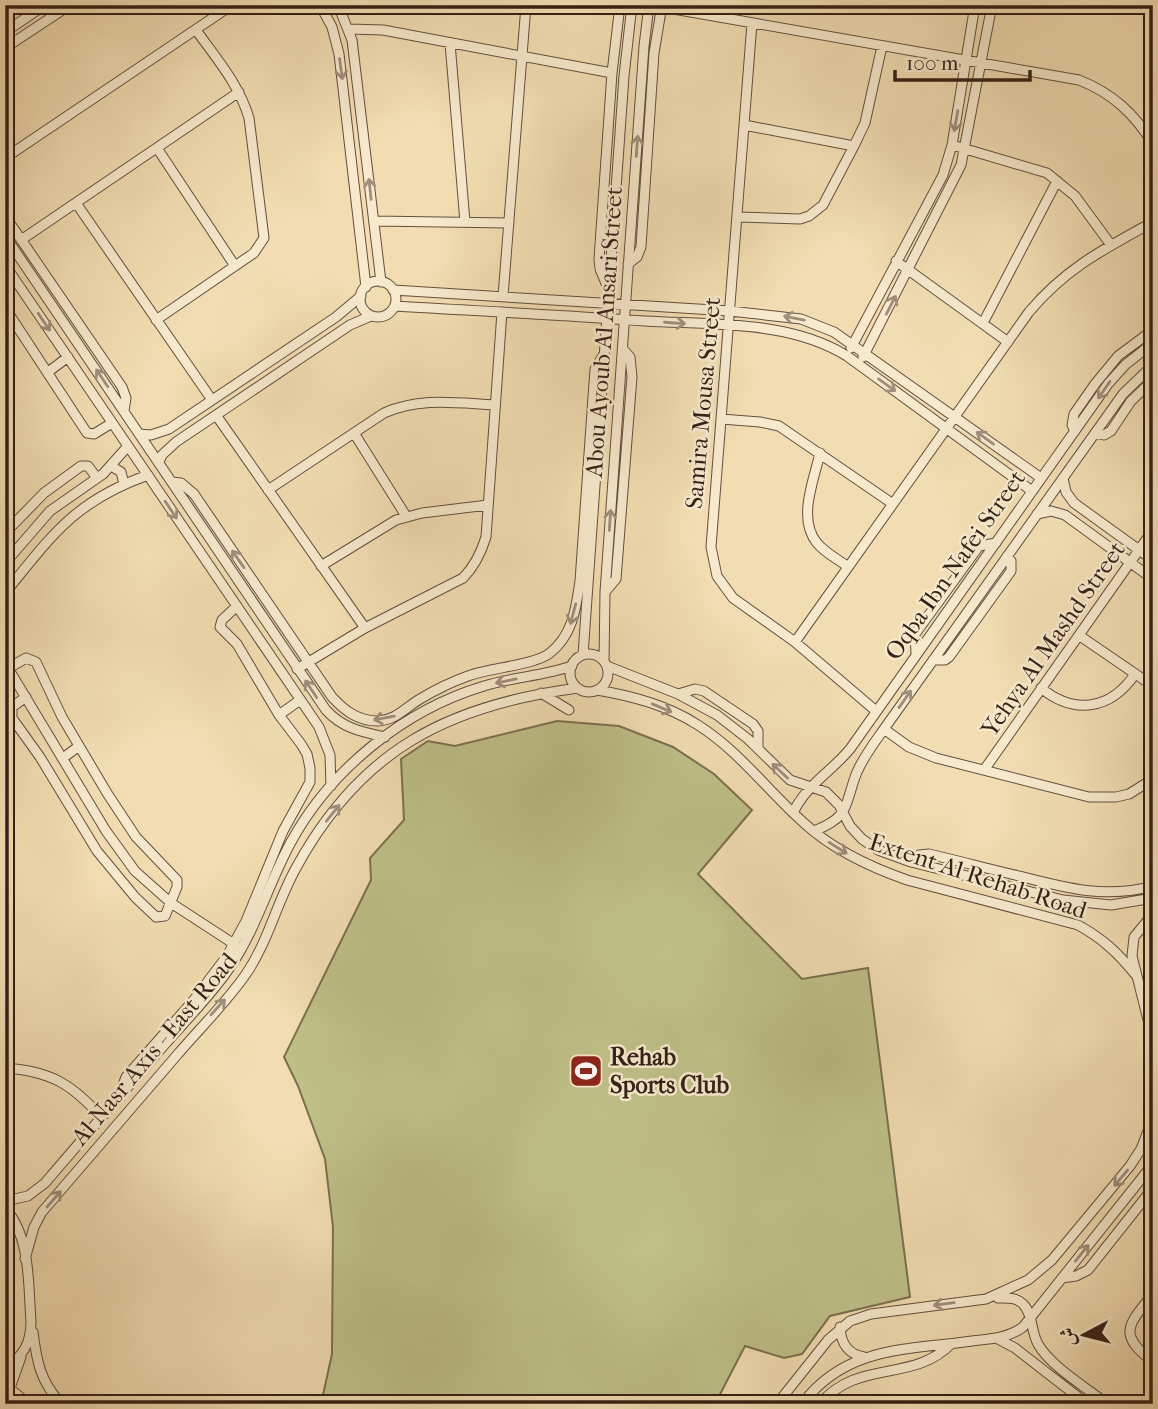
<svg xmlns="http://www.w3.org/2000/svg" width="1158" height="1409" font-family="'IM FELL French Canon',Amiri,serif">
<rect width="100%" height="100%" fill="#f1ddb1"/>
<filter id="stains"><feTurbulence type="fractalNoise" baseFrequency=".00286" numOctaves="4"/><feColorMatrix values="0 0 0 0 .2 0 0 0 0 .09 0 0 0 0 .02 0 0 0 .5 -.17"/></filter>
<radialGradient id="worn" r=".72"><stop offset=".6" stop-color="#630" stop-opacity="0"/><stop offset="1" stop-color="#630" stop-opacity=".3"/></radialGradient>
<path fill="#bec088" stroke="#7a7050" stroke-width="2" d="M557 721 619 726 673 747 714 774 752 810 698 874 802 979 868 968 910 1297 830 1316 802 1354 784 1358 745 1346 715 1404H321L332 1354 333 1227 325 1159 298 1086 284 1057 371 880 370 858 404 820 401 759 428 741 455 746Z"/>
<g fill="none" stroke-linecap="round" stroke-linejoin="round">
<defs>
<path id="minor" d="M320 5 332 27 339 54 366 287
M338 5 352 40 381 282
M1137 5 1153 14
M5 6 6 5
M662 7 1079 80C1112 93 1134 113 1153 144
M752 23 711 547 717 576 733 598 795 642 876 711
M349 29 383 30 612 73
M5 32 45 5
M450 43 465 222
M5 48 70 5
M744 125 854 146
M952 145 1047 173 1075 196 1111 245
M157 148 235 266
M5 158 232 5
M76 203 212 400
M5 216 122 387 126 398 124 411
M737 217 800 219 809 216 823 205 854 146 865 123 882 46
M374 221 509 223
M5 236 326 710C342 728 362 732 385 737
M21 240 239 92
M896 261 1008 342
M628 264 637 257 641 247 654 53 662 5
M5 265 319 727 330 755 331 786
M360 299a18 18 0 1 1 36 0a18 18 0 1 1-36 0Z
M608 288 600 269 599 259 612 73 620 5
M393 290 730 311 801 319 834 332 1041 478
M503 296 526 5
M395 306C478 311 561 315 645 321 711 325 789 320 847 356L1032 491
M5 308 87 433 94 434 112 423
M156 320 254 253 264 238 249 118C239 84 216 58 196 30
M983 323 1057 181
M851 348 943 175 952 145 975 5
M863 357 961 165 992 5
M48 372 68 357
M216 415 365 628
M721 419 760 422 779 426 893 504
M1075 431 1072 425 1074 414 1095 384 1118 356 1153 330
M354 433 406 516
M1095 433 1104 435 1111 431 1131 401 1153 380
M139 434 151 435 169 429 336 317 361 296
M820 453C814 480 797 519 817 543 825 553 838 559 848 567
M159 462 162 455 176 442 350 325 371 316
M111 466 121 472 124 484
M1063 478 1066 492 1074 503 1153 560
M172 482 181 483 194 494 332 697C345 711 358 721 378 721 396 720 405 708 420 699 435 690 451 682 468 676 489 668 535 665 550 653 573 635 576 608 580 581L595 369 604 354
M268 490 384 413C420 397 456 403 495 405
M1037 514 1051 511 1065 515 1153 579
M5 533 44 493 81 466H88L97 478
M5 563 50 511 103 474 128 446
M321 566 396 520 422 513 488 505
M605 592 616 579 632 377 630 357 623 349
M5 593C52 535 75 501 148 475
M1080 636 1153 686
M795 642 1029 312C1066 268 1104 249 1153 222
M916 653 915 634 979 546 996 543
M570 673a19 19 0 1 1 38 0a19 19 0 1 1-38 0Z
M583 655 624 76 632 5
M933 660H945L949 657 1011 571V561L1007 556
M604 661 605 592 644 46 649 5
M5 663 106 831 135 871 171 903 234 944
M607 666 678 694 717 715 748 739 790 780 826 792 839 805 850 826 862 839 878 850 911 862 1063 900 1111 905 1153 898
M9 668 26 658 36 662 62 717 107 793 136 837 177 880V887L165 916 156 917 135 897 97 851 40 757 12 718V707L26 697
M297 669 365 628 463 578C475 566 481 553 486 537L502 312
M1041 688C1074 715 1111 710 1135 674
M597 690C632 696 667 705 698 725 739 751 768 791 804 823 833 850 870 867 907 880L1078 925C1102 938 1118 953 1135 974
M541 693 569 710
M678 694 695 689 704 691 753 724 758 731V749
M279 715 300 700
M884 729 909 747 936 758 1089 797H1116L1129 794 1153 779
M63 758 79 746
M984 770 1153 530
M793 813C806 785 831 772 850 749L1108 384 1125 365 1153 343
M814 831C852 816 844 804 857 772 864 756 874 743 884 729L1123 394 1153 365
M911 862 919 855 929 854C959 861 989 869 1019 876 1065 888 1106 899 1153 886
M1153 914 1134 937 1132 956 1153 1040
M5 1068C50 1071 72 1084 101 1117
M120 1093 126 1077 193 1001 227 956 246 921 283 831 310 782V768L307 754 301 744 279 715 237 644 220 627 222 620 237 606
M5 1201 28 1196 45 1183C85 1136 126 1089 166 1043 187 1019 210 996 228 970 256 931 268 884 291 842 331 769 404 710 484 686 513 677 543 676 572 666
M5 1208C31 1237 28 1284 31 1321 31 1342 24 1357 5 1367
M25 1259 34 1227 42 1212C87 1160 132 1107 177 1055 200 1028 226 1003 246 974 268 942 277 902 296 868 360 750 448 705 578 688
M1062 1278 1076 1276 1088 1270 1153 1188
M1153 1294C1128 1325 1117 1334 1153 1362
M998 1298C1007 1298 1016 1297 1023 1304 1033 1314 1031 1332 1038 1344 1050 1366 1087 1388 1107 1404
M840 1327C841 1344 848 1354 864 1357
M33 1332C37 1363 40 1380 61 1404
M998 1339 1015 1348 1087 1404
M5 1385 29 1404
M5 1402 21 1357
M777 1404 828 1340 850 1321 871 1314 986 1299 1028 1280 1052 1260 1130 1166 1141 1149 1153 1118
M802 1404C846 1346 907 1350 972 1341 991 1339 1008 1338 1023 1327L1153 1164
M820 1404C857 1359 913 1383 951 1344"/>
</defs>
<use href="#minor" stroke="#644e3e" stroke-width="11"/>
<use href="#minor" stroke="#f6e9cc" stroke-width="9"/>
</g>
<defs><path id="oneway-shaft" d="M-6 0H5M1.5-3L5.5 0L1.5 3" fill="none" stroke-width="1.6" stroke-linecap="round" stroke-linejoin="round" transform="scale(1.75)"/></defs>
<g stroke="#9f8e7b">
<use href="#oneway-shaft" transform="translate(341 69) rotate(82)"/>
<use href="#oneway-shaft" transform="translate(956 121) rotate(100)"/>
<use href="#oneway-shaft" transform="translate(637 146) rotate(-86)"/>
<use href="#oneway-shaft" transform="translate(370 189) rotate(-96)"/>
<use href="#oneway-shaft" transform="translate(891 305) rotate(-63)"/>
<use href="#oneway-shaft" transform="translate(794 318) rotate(-169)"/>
<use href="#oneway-shaft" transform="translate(44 322) rotate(56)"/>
<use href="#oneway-shaft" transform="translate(675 323) rotate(4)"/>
<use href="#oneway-shaft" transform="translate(102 378) rotate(-124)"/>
<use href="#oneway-shaft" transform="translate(887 385) rotate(36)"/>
<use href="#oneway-shaft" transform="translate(1104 390) rotate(125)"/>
<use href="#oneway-shaft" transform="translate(985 438) rotate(-144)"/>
<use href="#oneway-shaft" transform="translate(171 510) rotate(56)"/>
<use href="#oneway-shaft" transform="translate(610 520) rotate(-86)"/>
<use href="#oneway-shaft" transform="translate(238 559) rotate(-125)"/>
<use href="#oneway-shaft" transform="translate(573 614) rotate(105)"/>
<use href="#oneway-shaft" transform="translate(506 681) rotate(168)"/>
<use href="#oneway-shaft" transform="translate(311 689) rotate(-124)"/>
<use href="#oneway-shaft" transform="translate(905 699) rotate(-55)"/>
<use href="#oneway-shaft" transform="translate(662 708) rotate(23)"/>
<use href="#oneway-shaft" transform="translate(384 718) rotate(170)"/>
<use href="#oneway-shaft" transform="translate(780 771) rotate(-137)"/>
<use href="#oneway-shaft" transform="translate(333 813) rotate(-51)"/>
<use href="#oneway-shaft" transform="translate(838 848) rotate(32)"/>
<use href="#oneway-shaft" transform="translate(218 1007) rotate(-48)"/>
<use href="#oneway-shaft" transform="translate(1121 1178) rotate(130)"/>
<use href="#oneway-shaft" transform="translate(54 1199) rotate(-49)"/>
<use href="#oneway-shaft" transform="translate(1082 1253) rotate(-51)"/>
<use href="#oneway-shaft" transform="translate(944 1304) rotate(172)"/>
</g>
<defs>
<symbol id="stadium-square" viewBox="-11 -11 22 22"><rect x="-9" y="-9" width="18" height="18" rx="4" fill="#8f2418" stroke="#f6e9cc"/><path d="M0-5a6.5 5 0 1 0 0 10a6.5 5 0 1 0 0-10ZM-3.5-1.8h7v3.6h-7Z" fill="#fff"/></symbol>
</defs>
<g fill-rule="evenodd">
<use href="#stadium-square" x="567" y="1052" width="38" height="38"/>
</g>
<g text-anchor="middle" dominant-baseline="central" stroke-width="5" stroke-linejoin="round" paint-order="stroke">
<g font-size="24" fill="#351f17" stroke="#f6e9cc">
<text transform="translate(604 332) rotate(-86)">Abou Ayoub Al Ansari Street</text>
<text transform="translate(703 403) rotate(-85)">Samira Mousa Street</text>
<text transform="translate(955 565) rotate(-55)">Oqba Ibn Nafei Street</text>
<text transform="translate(1053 639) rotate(-55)">Yehya Al Mashd Street</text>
<text transform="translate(978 876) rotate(18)">Extent Al Rehab Road</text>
<text transform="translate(154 1049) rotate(-50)">Al Nasr Axis - East Road</text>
</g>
<g font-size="24" font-weight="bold" fill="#351f17" stroke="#f6e9cc" text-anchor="start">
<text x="610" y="1057">Rehab<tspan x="610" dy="28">Sports Club</tspan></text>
</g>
</g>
<rect width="1158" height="1409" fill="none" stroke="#f1ddb1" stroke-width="28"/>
<rect x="7" y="7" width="1144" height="1395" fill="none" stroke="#351f17" stroke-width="3.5"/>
<rect x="14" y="14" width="1130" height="1381" fill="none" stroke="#351f17" stroke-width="2"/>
<g transform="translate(1084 1335) rotate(263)" stroke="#f6e9cc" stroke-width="5" paint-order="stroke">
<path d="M0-5L12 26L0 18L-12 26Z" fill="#351f17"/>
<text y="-10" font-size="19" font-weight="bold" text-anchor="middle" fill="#351f17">ش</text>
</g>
<path d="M895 70v10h135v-10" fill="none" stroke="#351f17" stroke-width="3.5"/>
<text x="906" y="70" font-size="21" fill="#351f17" stroke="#f6e9cc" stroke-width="5" paint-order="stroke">100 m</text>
<rect width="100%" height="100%" filter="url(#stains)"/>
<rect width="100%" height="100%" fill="url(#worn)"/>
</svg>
